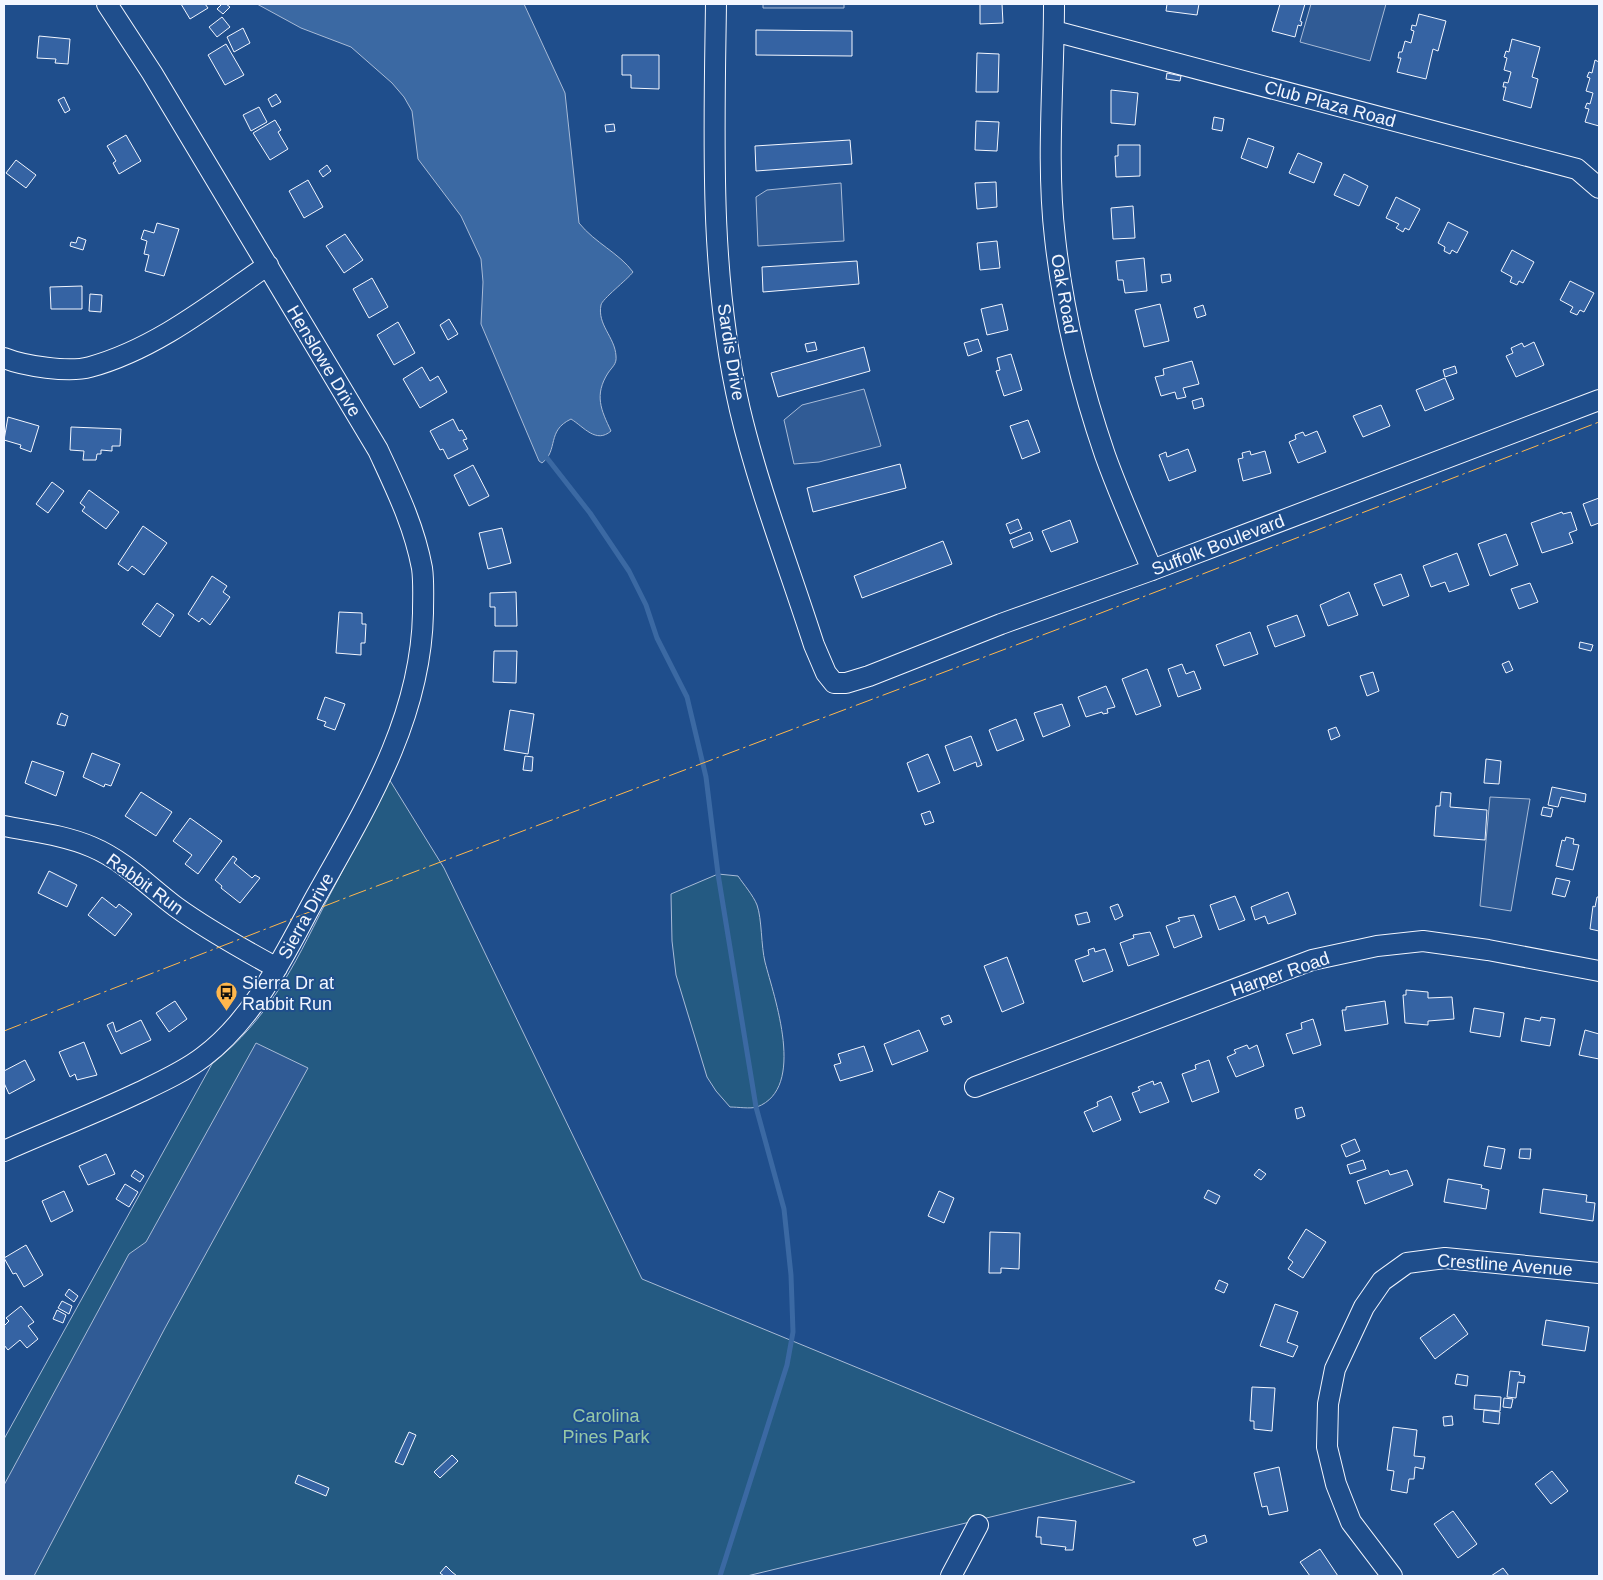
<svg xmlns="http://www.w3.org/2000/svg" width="1603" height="1580" font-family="Helvetica,sans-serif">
<rect width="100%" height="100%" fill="#1f4e8c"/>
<path fill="#245a82" stroke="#a8bbd7" d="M389 779 444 868 642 1279 1135 1482 747 1576H4V1439L212 1064C269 1018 293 968 325 904 347 863 368 821 389 779Z
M718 874 738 876C744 885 753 895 757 905 762 919 761 946 765 962 774 997 807 1088 757 1107 750 1109 738 1107 730 1107L716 1091 707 1077 676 975 672 941 671 894Z"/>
<path fill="#305b95" stroke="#a8bbd7" d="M763 4H844V8H763Z
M1311 4H1386L1370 61 1300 42Z
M841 183 844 241 758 246 756 197 767 190Z
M864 389 881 446 819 462 794 464 784 420 802 405Z
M1490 797 1530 799 1511 911 1480 906Z
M256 1043 308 1068 165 1328 34 1576H4V1485L129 1254 146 1242Z"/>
<path fill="#3b69a3" stroke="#a8bbd7" d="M257 4H524L565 93 579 223C595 243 619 253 633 272 627 280 602 299 601 305 597 325 615 337 616 356 617 364 612 367 608 373 594 395 601 410 611 431 596 444 584 427 571 419 546 431 559 450 542 463L539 461 481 324 483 282 481 259 461 216 418 159 412 111 404 97 392 83 351 47 301 28Z"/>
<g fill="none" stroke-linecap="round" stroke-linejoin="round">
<path stroke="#3b69a3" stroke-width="5" d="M547 458 590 513 629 571 646 605 657 638 687 697 706 777 718 874 756 1107 784 1209 791 1275 793 1332 787 1365 720 1576"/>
</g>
<path fill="#3563a3" stroke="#f2f6ff" d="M181 4H205L208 8 190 19Z
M222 4H226L230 7 223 14 217 9Z
M980 4H1002L1003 23 980 24Z
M1167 4H1199L1197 15 1166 11Z
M1280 4H1307H1305L1300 21 1302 22 1301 26 1298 25 1295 37 1272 31Z
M1419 14 1446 21 1438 51 1433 49 1426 79 1397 72 1401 58H1398L1399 52H1402L1405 41 1411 43 1414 31 1411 30 1412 25 1416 26Z
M222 17 230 27 217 37 209 27Z
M243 28 250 43 234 52 227 37Z
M756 30 852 31V56L756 55Z
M39 36 70 39 68 64 55 63 56 59 37 58Z
M1512 39 1540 47 1532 77 1538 79 1531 108 1503 100 1506 87H1503L1504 82 1508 83 1511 72 1504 70 1507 58 1504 57 1506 51 1509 52Z
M226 44 244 75 225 85 208 55Z
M977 53 999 54 998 92H976Z
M622 55H659V89L631 88V75H622Z
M1595 60 1599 62V126L1585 122 1589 109 1585 108 1587 103 1590 104 1593 93 1586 91 1590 78 1587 77 1589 72 1592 73Z
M1167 73 1181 76 1180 81 1166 79Z
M1111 90 1138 93 1135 125 1111 123Z
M276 94 281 102 272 107 268 99Z
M64 97 70 110 65 113 58 100Z
M259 107 267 122 251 131 243 115Z
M1214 117 1224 119 1222 131 1212 129Z
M275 120 281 130 278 132 288 149 270 160 253 133Z
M976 121 999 122 997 151 975 150Z
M614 124 615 131 606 132 605 125Z
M126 135 141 161 119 174 113 163 116 161 107 146Z
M1248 138 1274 147 1267 168 1241 158Z
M850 140 852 164 756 171 755 146Z
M1118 145H1140V176L1116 177 1115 156H1118Z
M1298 153 1322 163 1314 183 1289 173Z
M16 160 36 175 26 188 6 173Z
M327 165 331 171 323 177 319 171Z
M1344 174 1368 186 1359 206 1334 195Z
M308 180 323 207 304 218 289 191Z
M996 182 997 207 977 209 975 183Z
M1396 197 1420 209 1409 230 1405 228 1403 232 1396 228 1399 224 1386 218Z
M1133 206 1135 238 1113 239 1111 208Z
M1448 222 1468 232 1457 253 1452 250 1450 254 1444 251 1445 247 1438 243Z
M157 223 179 229 164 276 145 271 149 255 144 254 147 241 141 239 144 230 154 233Z
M345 234 363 260 344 273 326 246Z
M78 237 86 240 83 250 70 246 71 242 76 243Z
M997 241 1000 268 980 270 977 243Z
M1512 250 1534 262 1523 283 1519 281 1517 285 1510 282 1512 277 1501 271Z
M1144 258 1147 291 1125 293 1123 280H1118L1116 261Z
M857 261 859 284 763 292 762 267Z
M1170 274 1171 281 1162 283 1161 275Z
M372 278 388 307 369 318 353 289Z
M1570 281 1594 293 1584 312 1580 310 1577 315 1570 312 1573 307 1560 300Z
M82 286V309H51L50 287Z
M90 294 102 295 101 312 89 311Z
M1002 304 1008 330 987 335 981 309Z
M1160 304 1169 341 1144 347 1135 310Z
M1203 305 1206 315 1197 318 1194 308Z
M449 319 458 334 448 340 440 325Z
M398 322 415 353 394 365 377 335Z
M978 339 982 351 968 356 964 343Z
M815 342 817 350 807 352 805 344Z
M1534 342 1544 365 1516 377 1506 356 1513 353 1511 348 1522 343 1524 347Z
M864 347 870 371 778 397 771 373Z
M1011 354 1022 390 1004 396 996 371 1000 370 997 358Z
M1192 361 1199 384 1183 388 1186 397 1177 399 1175 392 1161 396 1155 377 1164 375 1163 369Z
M1455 366 1457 373 1445 377 1443 370Z
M422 367 430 381 438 376 447 392 420 408 403 379Z
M1445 378 1454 399 1425 411 1416 390Z
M1202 398 1204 406 1194 409 1192 401Z
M1381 405 1390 426 1363 437 1353 416Z
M8 417 39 426 31 452 20 448 21 445 4 440Z
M453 419 459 431 462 430 467 439 463 440 468 449 448 459 443 449 440 450 430 431Z
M1028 420 1040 452 1022 459 1010 426Z
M71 427 121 429 120 446H112V451L101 450V454H97L96 460H83L84 451 70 450Z
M1317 431 1326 452 1298 463 1289 442 1296 439 1295 435 1303 432 1305 436Z
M1188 449 1196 471 1169 481 1159 455 1166 452 1167 457Z
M1250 451 1251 455 1265 451 1271 473 1243 481 1238 459 1243 458 1242 453Z
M900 464 906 488 813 512 807 488Z
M473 465 489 496 469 506 454 475Z
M52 482 64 491 48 513 36 504Z
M89 490 119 512 106 529 82 511 85 507 80 503Z
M1599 498V523L1591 526 1583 504Z
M1562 512 1563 514 1571 512 1577 530 1569 533 1573 543 1542 553 1531 523Z
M1018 519 1022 529 1010 534 1006 524Z
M1070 520 1078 542 1051 552 1042 531Z
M143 526 167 543 144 575 132 566 128 571 118 564Z
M502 528 511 563 488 569 479 533Z
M1030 532 1033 540 1013 548 1010 540Z
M1506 534 1518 565 1490 576 1478 544Z
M943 541 952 564 862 598 854 576Z
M1457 553 1469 585 1449 592 1445 582 1431 587 1423 566Z
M1401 574 1409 596 1383 606 1374 584Z
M212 576 227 586 223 592 230 597 210 625 202 618 199 622 188 614Z
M1530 583 1538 602 1519 609 1511 589Z
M516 592 517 626H495V607H490V593Z
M1349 592 1358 615 1328 626 1320 605Z
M157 603 174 615 160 637 142 624Z
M339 612 362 613V624H366L365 643H361V655L336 653Z
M1297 615 1305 636 1275 647 1267 626Z
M1250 632 1258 654 1224 666 1216 645Z
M1580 642 1593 645 1591 651 1579 648Z
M494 651H517L516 683 493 682Z
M1509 661 1513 670 1506 673 1502 664Z
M1182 664 1186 674 1194 671 1201 689 1178 697 1168 669Z
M1147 669 1161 706 1136 715 1122 679Z
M1373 672 1379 691 1367 696 1360 676Z
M1106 686 1115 707 1107 709 1108 713 1103 714 1102 712 1086 717 1078 697Z
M325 697 345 704 335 730 324 726 326 722 317 719Z
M1062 704 1070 726 1043 737 1034 713Z
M510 710 534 714 528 754 504 750Z
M61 713 68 716 65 726 57 724Z
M1016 719 1024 740 997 751 989 730Z
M1336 727 1340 736 1331 740 1328 730Z
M971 736 982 765 977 767 976 762 954 771 945 746Z
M92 753 120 764 111 786 105 784 104 787 83 777Z
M928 754 940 783 918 792 907 763Z
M525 756 533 757 532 771 523 770Z
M1486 759 1501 761 1499 784 1484 783Z
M32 761 64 772 56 796 25 783Z
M1552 787 1586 794 1585 802 1561 797 1558 807 1548 805Z
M141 792 172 812 156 836 125 816Z
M1441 792 1451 793 1450 807 1487 810 1485 840 1434 836 1436 806H1440Z
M1543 807 1553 809 1551 817 1541 815Z
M930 811 934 822 925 825 921 814Z
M190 818 222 841 198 874 185 864 192 855 173 841Z
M1566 837 1574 839 1573 844 1579 845 1573 870 1556 866 1562 840 1565 841Z
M233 856 237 859 234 863 252 878 255 875 260 878 240 903 221 888 222 886 215 880Z
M49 871 77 885 67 907 38 893Z
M1556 878 1570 881 1565 897 1552 894Z
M1288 892 1296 914 1268 924 1265 916 1255 920 1251 907Z
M1235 896 1245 920 1219 930 1210 905Z
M102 897 116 908 119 904 132 914 115 936 88 915Z
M1597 897H1599V931L1590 929 1593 906 1595 907Z
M1118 904 1123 916 1115 920 1110 907Z
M1087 912 1090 922 1078 925 1075 915Z
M1194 915 1202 937 1174 948 1166 926 1180 921 1178 918Z
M1150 932 1159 955 1128 966 1120 943 1134 938 1133 935Z
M1094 948 1095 952 1105 949 1113 971 1083 982 1075 960 1089 955 1088 950Z
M1007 957 1024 1003 1002 1012 984 966Z
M1406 990 1428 992V998L1452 997 1454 1019 1428 1021V1025L1405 1023 1403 995H1406Z
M175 1001 187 1019 169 1032 156 1013Z
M1385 1001 1388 1024 1345 1031 1342 1010H1346V1007Z
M1474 1008 1504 1013 1500 1037 1470 1032Z
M949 1015 952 1022 944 1025 941 1018Z
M1541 1017 1555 1019 1550 1046 1521 1041 1525 1018 1540 1021Z
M1313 1019 1321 1045 1293 1054 1286 1034 1302 1029 1301 1023Z
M141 1020 151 1040 121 1054 107 1025 113 1022 116 1032Z
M919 1030 928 1051 892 1065 884 1044Z
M1585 1030 1599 1034V1059L1579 1055Z
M84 1042 97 1075 77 1080 75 1074 70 1077 59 1052Z
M1247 1045 1249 1049 1257 1045 1264 1066 1236 1077 1227 1057 1236 1053 1234 1050Z
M864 1046 873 1071 840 1081 834 1065 841 1063 838 1054Z
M25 1060 35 1080 9 1094 4 1083V1071Z
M1209 1060 1219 1092 1192 1102 1182 1074 1196 1069 1195 1065Z
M1153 1081 1154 1085 1161 1082 1169 1102 1140 1113 1132 1093 1140 1090 1138 1087Z
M1111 1096 1121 1120 1093 1132 1084 1112 1098 1106 1097 1102Z
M1302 1107 1305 1116 1297 1119 1295 1109Z
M1355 1139 1360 1151 1346 1157 1341 1145Z
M1488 1146 1505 1149 1501 1169 1484 1166Z
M1520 1149H1531L1530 1159 1519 1158Z
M106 1154 115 1174 88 1185 79 1166Z
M1363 1160 1366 1169 1350 1174 1347 1165Z
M1259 1169 1266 1174 1261 1180 1254 1175Z
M135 1170 144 1176 140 1182 131 1176Z
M1388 1170 1390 1175 1407 1170 1413 1185 1365 1204 1357 1181Z
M1448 1179 1482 1185 1481 1188 1489 1190 1486 1209 1444 1202Z
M125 1184 138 1192 129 1207 116 1199Z
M1543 1189 1587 1195 1586 1202 1595 1203 1593 1221 1540 1213Z
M1208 1190 1220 1196 1216 1204 1204 1198Z
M64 1191 73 1211 51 1222 42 1201Z
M939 1191 954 1198 944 1223 928 1216Z
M1306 1229 1326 1242 1303 1278 1288 1269 1293 1262 1288 1258Z
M990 1232 1020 1233 1019 1269 1001 1268V1273H989Z
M26 1245 43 1275 24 1287 16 1273 13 1274 4 1258Z
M1219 1280 1228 1284 1224 1293 1215 1289Z
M69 1289 78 1296 74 1302 65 1295Z
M62 1301 72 1306 69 1314 58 1308Z
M1275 1304 1298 1312 1287 1342 1298 1346 1293 1357 1260 1346Z
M21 1306 34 1322 28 1326 38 1339 27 1348 20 1340 8 1350 4 1345V1326L9 1321 6 1318Z
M57 1310 66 1315 63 1323 53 1319Z
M1454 1314 1468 1334 1435 1359 1420 1338Z
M1546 1320 1589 1327 1585 1351 1542 1345Z
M1510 1371 1520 1372 1519 1375 1525 1376 1524 1383 1518 1382 1516 1398 1507 1397Z
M1457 1374 1468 1376 1467 1386 1455 1384Z
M1252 1387 1275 1388 1272 1431 1254 1429V1421H1250Z
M1475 1395 1501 1397 1500 1411 1474 1409Z
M1504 1398 1513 1399 1511 1408 1503 1407Z
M1484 1410 1500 1412 1499 1424 1483 1422Z
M1452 1416 1453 1425 1444 1426 1443 1417Z
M1393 1427 1417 1430 1414 1456 1425 1457 1423 1469 1415 1467 1414 1479H1409L1407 1493 1391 1490 1394 1471 1387 1470Z
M409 1432 416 1435 403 1465 395 1462Z
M452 1455 458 1461 440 1478 434 1472Z
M1279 1467 1288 1511 1269 1515 1267 1506 1262 1507 1254 1473Z
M1552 1471 1568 1491 1551 1504 1535 1484Z
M298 1475 329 1488 326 1496 295 1483Z
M1453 1511 1477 1544 1458 1558 1434 1524Z
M1038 1517 1076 1521 1073 1550H1065L1066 1547 1041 1544V1537H1036Z
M1205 1535 1207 1542 1196 1546 1193 1539Z
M1320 1549 1338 1576H1310L1300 1562Z
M446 1566 452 1572 457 1576H444L440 1573Z
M1503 1568 1509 1576H1491Z"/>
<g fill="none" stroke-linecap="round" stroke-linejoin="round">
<defs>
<path id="minor" d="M716 4C714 140 709 277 740 410 759 490 789 567 814 645L826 673 834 683H846L869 676 1001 624 1152 570 1599 400
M1054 4C1054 81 1046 161 1055 238 1063 311 1081 385 1105 455 1119 494 1136 532 1152 570
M1054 31 1577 169 1599 188
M4 358C24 366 69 373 90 367 156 349 213 303 268 265
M4 826C34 832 64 835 92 847 125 861 148 886 176 907 208 930 242 949 277 968
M975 1087 1312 960 1377 946 1423 941 1488 950 1599 971
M4 1151C49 1131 96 1113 140 1092 161 1082 185 1071 203 1057 255 1018 284 955 314 900 365 809 421 720 423 613 423 598 424 582 422 568 414 525 396 489 378 450L152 73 107 4
M951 1576 978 1525
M1392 1576 1351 1522 1336 1484 1327 1447 1328 1404 1335 1369 1364 1307 1382 1281 1407 1263 1445 1258 1599 1273"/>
</defs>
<use href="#minor" stroke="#f2f6ff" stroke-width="22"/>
<use href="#minor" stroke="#1f4e8c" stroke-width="20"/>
<path stroke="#ffb74d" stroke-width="1" stroke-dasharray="18 4 2.5 4" stroke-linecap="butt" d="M4 1031 353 895 1093 616 1599 422"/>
</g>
<defs>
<symbol id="bus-pin" viewBox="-11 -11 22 30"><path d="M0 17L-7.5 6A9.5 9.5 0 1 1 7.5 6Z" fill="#ffb74d" stroke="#1f4e8c"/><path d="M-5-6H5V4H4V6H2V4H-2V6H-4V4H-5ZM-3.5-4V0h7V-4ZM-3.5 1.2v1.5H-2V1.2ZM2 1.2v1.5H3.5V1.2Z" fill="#111"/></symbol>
</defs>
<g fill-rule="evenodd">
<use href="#bus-pin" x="214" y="980" width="25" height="34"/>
</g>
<g text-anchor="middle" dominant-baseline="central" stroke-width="4" stroke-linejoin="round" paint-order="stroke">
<g font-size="18" fill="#f2f6ff" stroke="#1f4e8c">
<text transform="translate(1330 104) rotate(15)">Club Plaza Road</text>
<text transform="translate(1064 294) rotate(80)">Oak Road</text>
<text transform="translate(731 352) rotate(81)">Sardis Drive</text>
<text transform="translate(324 361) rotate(59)">Henslowe Drive</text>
<text transform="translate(1218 545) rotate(-21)">Suffolk Boulevard</text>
<text transform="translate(145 884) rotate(36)">Rabbit Run</text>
<text transform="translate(306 916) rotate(-61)">Sierra Drive</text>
<text transform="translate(1280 974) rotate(-19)">Harper Road</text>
<text transform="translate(1505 1265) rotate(4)">Crestline Avenue</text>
</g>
<g font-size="18" fill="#f2f6ff" stroke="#1f4e8c" text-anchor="start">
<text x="242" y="983">Sierra Dr at<tspan x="242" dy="21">Rabbit Run</tspan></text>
</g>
<g font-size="18" fill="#97c8a6" stroke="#1f4e8c">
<text x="606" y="1416">Carolina<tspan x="606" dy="21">Pines Park</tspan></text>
</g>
</g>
<rect width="1603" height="1580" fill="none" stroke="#f2f6ff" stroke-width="10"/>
</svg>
